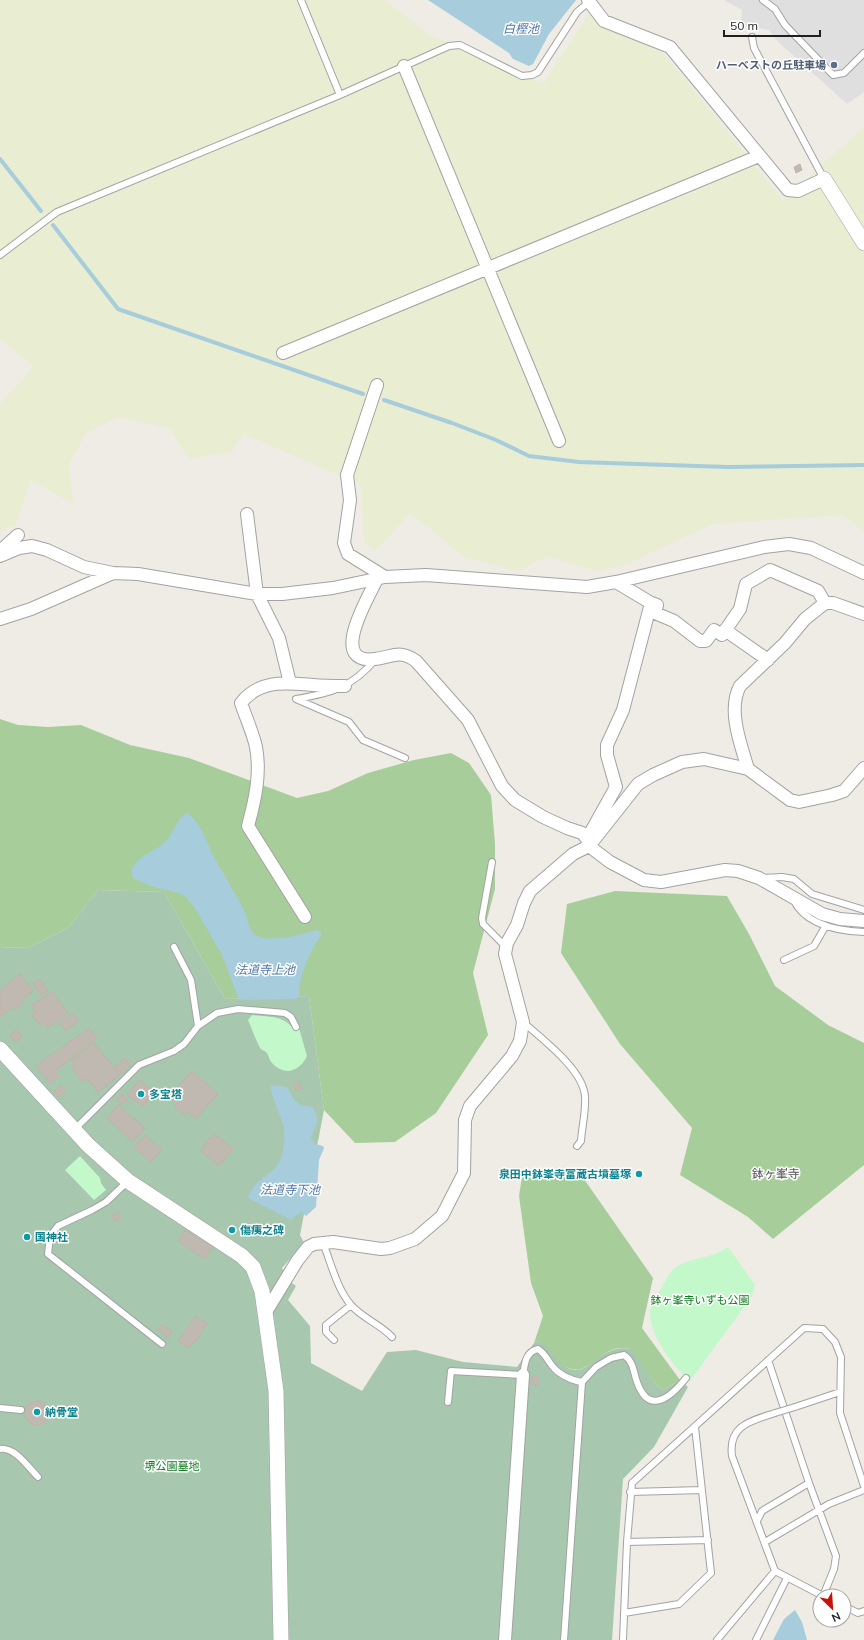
<svg xmlns="http://www.w3.org/2000/svg" width="864" height="1640" font-family="Mulish,'Noto Sans JP',sans-serif">
<rect width="100%" height="100%" fill="#efece5"/>
<path fill="#e9edd1" d="M0 0H385L430 35 543 84 588 15 664 54 783 200 864 127V532L842 515 712 524 630 563 596 571 547 556 518 571 464 557 410 513 375 551 364 543 361 485 244 434 231 452 189 459 169 428 119 417 87 432 69 464 73 504 31 480 16 525 0 530V404L33 367 0 338Z"/>
<path fill="#a7cd9b" d="M0 719 18 725 48 727 81 725 130 745 189 758 297 798 328 791 368 773 414 760 451 753 469 763 491 795 495 844V889L473 973 488 1035 436 1113 395 1142 355 1143 324 1110 309 996 225 999 164 892 98 890 68 928 30 947 0 948Z
M615 891 727 896 749 934 775 986 828 1025 864 1043V1165L773 1239 748 1217 680 1175 692 1128 620 1044 561 953 567 904Z
M523 1171 584 1179 653 1278 642 1328 680 1380 663 1390 656 1385 631 1349C607 1344 600 1361 581 1369 576 1371 568 1368 563 1366 554 1360 546 1348 539 1341L534 1343 543 1316 531 1283 519 1196Z"/>
<path fill="#a7c7ae" d="M98 890 164 892 225 999 309 996 324 1110 300 1235 304 1243 282 1268 289 1281 296 1286 288 1300 310 1326 311 1363 362 1391 387 1352 416 1350 463 1362 517 1367 534 1343 539 1341C554 1348 557 1369 576 1370 590 1371 603 1343 632 1349L656 1385 663 1390 680 1380 688 1387 654 1447 623 1479 612 1640H0V948L30 947 68 928Z"/>
<path fill="#c3f8cb" d="M252 1015C268 1017 282 1015 293 1028H299L307 1056C300 1071 285 1077 272 1063 269 1060 269 1055 266 1052 265 1051 262 1050 261 1049 258 1046 250 1024 248 1020Z
M80 1156 100 1178 101 1183 106 1190 94 1200 65 1170Z
M728 1247 755 1285 752 1296 690 1381C674 1368 645 1330 651 1308 652 1302 658 1295 661 1289 666 1280 669 1271 679 1265 695 1257 713 1258 728 1247Z"/>
<path fill="#dfdfdf" d="M724 0H864V92L847 104 774 38 769 30 741 25 742 10Z"/>
<path fill="#a7ccdb" d="M428 0H576L549 34 533 64 529 66 513 59 509 53Z
M187 813C202 824 207 843 215 859 225 876 235 893 244 910 249 920 247 933 260 937 274 942 303 934 317 930L321 932V935C312 948 297 979 300 995L296 999 243 1000 238 997 222 955 195 908 185 896 176 892 153 887 133 878 131 871C139 853 155 853 167 840 174 832 179 815 187 813Z
M270 1085 287 1087 295 1101 301 1105 313 1107 318 1120 311 1138 315 1144 323 1146 324 1148 319 1160 316 1207 306 1216 301 1212 291 1220 248 1198C251 1185 262 1179 272 1171 278 1166 282 1158 283 1150 289 1121 274 1111 270 1085Z
M795 1610 802 1622 807 1640H773L784 1619Z"/>
<g fill="none" stroke-linecap="round" stroke-linejoin="round">
<path stroke="#a7ccdb" stroke-width="4" d="M0 159 41 211
M53 225 118 309 363 394
M384 400 452 423 496 440 529 456 579 462 727 467 864 465"/>
</g>
<path fill="#c0b9b2" stroke="#c0b4a8" d="M800 164 802 170 796 173 794 167Z
M20 974 33 991 22 1000 23 1003 15 1009 13 1007 0 1017V990Z
M40 979 48 990 41 995 33 984Z
M52 991 68 1013 48 1028 44 1023 40 1026 32 1015 36 1012 31 1006Z
M72 1013 79 1021 66 1031 59 1023Z
M89 1028 97 1038 55 1071 59 1076 50 1084 36 1066Z
M16 1030 22 1037 16 1042 10 1035Z
M94 1043 120 1075 98 1092 87 1078 83 1082 71 1067 74 1065 71 1061Z
M124 1058 131 1065 122 1074 115 1067Z
M192 1071 218 1094 196 1119 188 1112 185 1116 174 1106 177 1103 169 1096Z
M139 1080 155 1092 143 1107 127 1095Z
M299 1082 302 1089 296 1091 293 1084Z
M61 1085 66 1091 59 1097 54 1091Z
M123 1094 128 1099 122 1105 117 1100Z
M118 1105 145 1128 133 1142 107 1118Z
M215 1134 233 1149 219 1166 201 1151 209 1138 211 1139Z
M145 1135 162 1150 151 1162 134 1147Z
M118 1212 121 1217 115 1221 111 1217Z
M185 1230 213 1247 205 1259 178 1241Z
M196 1316 207 1323 196 1341 195 1340 188 1348 178 1341Z
M162 1324 172 1332 168 1338 158 1330Z
M532 1376H538V1385L531 1384Z
M25 1413a12 12 0 1 1 24 0a12 12 0 1 1-24 0Z"/>
<g fill="none" stroke-linecap="round" stroke-linejoin="round">
<defs>
<path id="service" d="M301 0 340 95
M763 0 775 9 785 25 833 75 844 73 864 53
M752 37 754 48 824 179
M0 255 57 212 340 95 449 46 460 45 522 76 532 75 538 72 577 12 589 2
M376 659C351 688 332 693 296 699L349 722 363 740 405 758
M492 862 482 918 483 924 506 947
M762 878 782 877 794 879 812 894 864 910
M793 899C805 925 838 931 864 932
M784 960 814 946 825 927
M523 1022C542 1039 584 1070 585 1097 586 1111 582 1126 581 1141L577 1146
M198 1026 217 1013 238 1009 285 1013 291 1017 296 1027
M74 1130 139 1065 174 1051 184 1044 198 1026 191 980 174 947
M128 1181 106 1202 92 1210 58 1226 50 1236 48 1254 162 1344
M323 1243C331 1263 337 1289 351 1305 362 1318 380 1324 392 1337
M334 1340 326 1332V1325L351 1305
M768 1360 809 1483 836 1556 834 1569 823 1596
M448 1402 451 1371 523 1375C525 1364 525 1352 538 1349 546 1354 548 1362 554 1368 560 1375 573 1381 582 1382L596 1367 611 1358 624 1355C634 1362 633 1371 637 1382 649 1416 671 1397 686 1378
M795 1407 840 1392
M0 1408 21 1410
M775 1413C751 1421 728 1425 732 1456L775 1571
M0 1449C15 1447 28 1467 38 1477
M630 1492 702 1490
M757 1521 762 1511 809 1483
M627 1542 708 1540
M765 1542 829 1504 864 1490
M844 1606 858 1613 864 1611
M624 1613 679 1604 711 1573 695 1427
M564 1640 582 1382
M623 1640 627 1542 632 1483 804 1328 823 1329 835 1342 841 1357 840 1413 864 1486
M717 1640 775 1571 823 1596
M756 1640 787 1578"/>
<path id="minor" d="M588 0 604 21 670 47 788 190 798 191 824 179
M404 66 559 441
M283 353 759 156
M377 385 347 475 350 500 344 543 348 554 385 577
M247 514 257 594 279 638 290 683
M0 551 18 535
M0 556 19 548 32 546 47 550 84 567 113 573
M377 579C369 596 327 665 375 659 393 657 399 649 416 661L468 720 502 786 515 800 543 817 567 828 582 833 587 839 589 846 610 862 644 880 661 882 725 870 738 871 759 878 822 914 840 919 864 921
M652 603 657 605 655 613 674 621 700 641H706L714 630 722 635 740 609 746 584 770 570 818 591 825 603
M0 619 31 609 113 573 138 574 257 594H282L333 588 385 577 426 575 587 587 616 582 764 547 789 544 811 548 864 573
M725 630 768 660
M748 769C741 745 727 710 740 686L785 643 805 619 825 603H833L864 614
M587 839 616 787 607 755V745L623 710 651 603 616 582
M305 917 248 826C255 800 261 774 256 747 253 733 246 718 241 703 260 679 286 683 313 685 324 686 335 686 345 686
M266 1312 297 1261 308 1247 314 1244 333 1242 381 1249 390 1248 415 1239 442 1216 464 1173 465 1120 470 1106 512 1056 520 1041 523 1022 505 954 507 943 517 925 524 903 530 891 573 854 589 846 638 784 653 775 682 762 704 759 748 769 790 800 799 802 832 795 844 791 864 768
M505 1640 523 1375"/>
<path id="tertiary" d="M824 179 864 243
M0 1049 88 1145 128 1181 242 1256 253 1267 262 1291 276 1391 281 1640"/>
</defs>
<use href="#service" stroke="#a3a3a3" stroke-width="8"/>
<use href="#minor" stroke="#a3a3a3" stroke-width="14"/>
<use href="#tertiary" stroke="#a3a3a3" stroke-width="16"/>
<use href="#service" stroke="#fff" stroke-width="6"/>
<use href="#minor" stroke="#fff" stroke-width="12"/>
<use href="#tertiary" stroke="#fff" stroke-width="15"/>
<defs>
<path id="service-bridge" d="M775 1413 795 1407"/>
</defs>
<use href="#service-bridge" stroke="#a3a3a3" stroke-width="8" stroke-linecap="butt"/>
<use href="#service-bridge" stroke="#fff" stroke-width="6"/>
</g>
<circle fill="#5c6f8a" stroke="#fff" stroke-width="1.5" cx="834" cy="65" r="4"/>
<g fill="#0f9aa8" stroke="#fff" stroke-width="1.5">
<circle cx="141" cy="1094" r="4"/>
<circle cx="639" cy="1174" r="4"/>
<circle cx="232" cy="1230" r="4"/>
<circle cx="27" cy="1237" r="4"/>
<circle cx="37" cy="1412" r="4"/>
</g>
<g text-anchor="middle" dominant-baseline="central" stroke-width="3" stroke-linejoin="round" paint-order="stroke">
<g font-size="11" font-weight="bold" fill="#4e5e75" stroke="#fff" text-anchor="end">
<text x="826" y="65">ハーベストの丘駐車場</text>
</g>
<g font-size="11" font-weight="bold" fill="#0d838f" stroke="#fff" text-anchor="start">
<text x="149" y="1094">多宝塔</text>
<text x="631" y="1174" text-anchor="end">泉田中鉢峯寺富蔵古墳墓塚</text>
<text x="240" y="1230">傷痍之碑</text>
<text x="35" y="1237">国神社</text>
<text x="45" y="1412">納骨堂</text>
</g>
<g font-size="11" fill="#0f7a1f" stroke="#fff">
<text x="700" y="1300">鉢ヶ峯寺いずも公園</text>
<text x="172" y="1466">堺公園墓地</text>
</g>
<g font-size="12" font-style="italic" fill="#4e76ab" stroke="#fff">
<text x="521" y="28">白樫池</text>
<text x="265" y="969">法道寺上池</text>
<text x="290" y="1189">法道寺下池</text>
</g>
<g font-size="12" fill="#525252" stroke="#fff">
<text x="776" y="1173">鉢ヶ峯寺</text>
</g>
</g>
<g transform="translate(832 1608) rotate(155)"><circle r="19" fill="#ffffff" stroke="#a5a5a5"/>
<path d="M0-3L7 15L0 10L-7 15Z" fill="#c71306"/>
<text y="-6" font-size="11" font-weight="bold" text-anchor="middle" fill="#1f1f1f">N</text>
</g>
<path d="M724 30v6h96v-6" fill="none" stroke="#1f1f1f" stroke-width="2"/>
<text x="730" y="30" font-size="12" fill="#1f1f1f" stroke="#ffffff" stroke-width="3" paint-order="stroke">50 m</text>
</svg>
